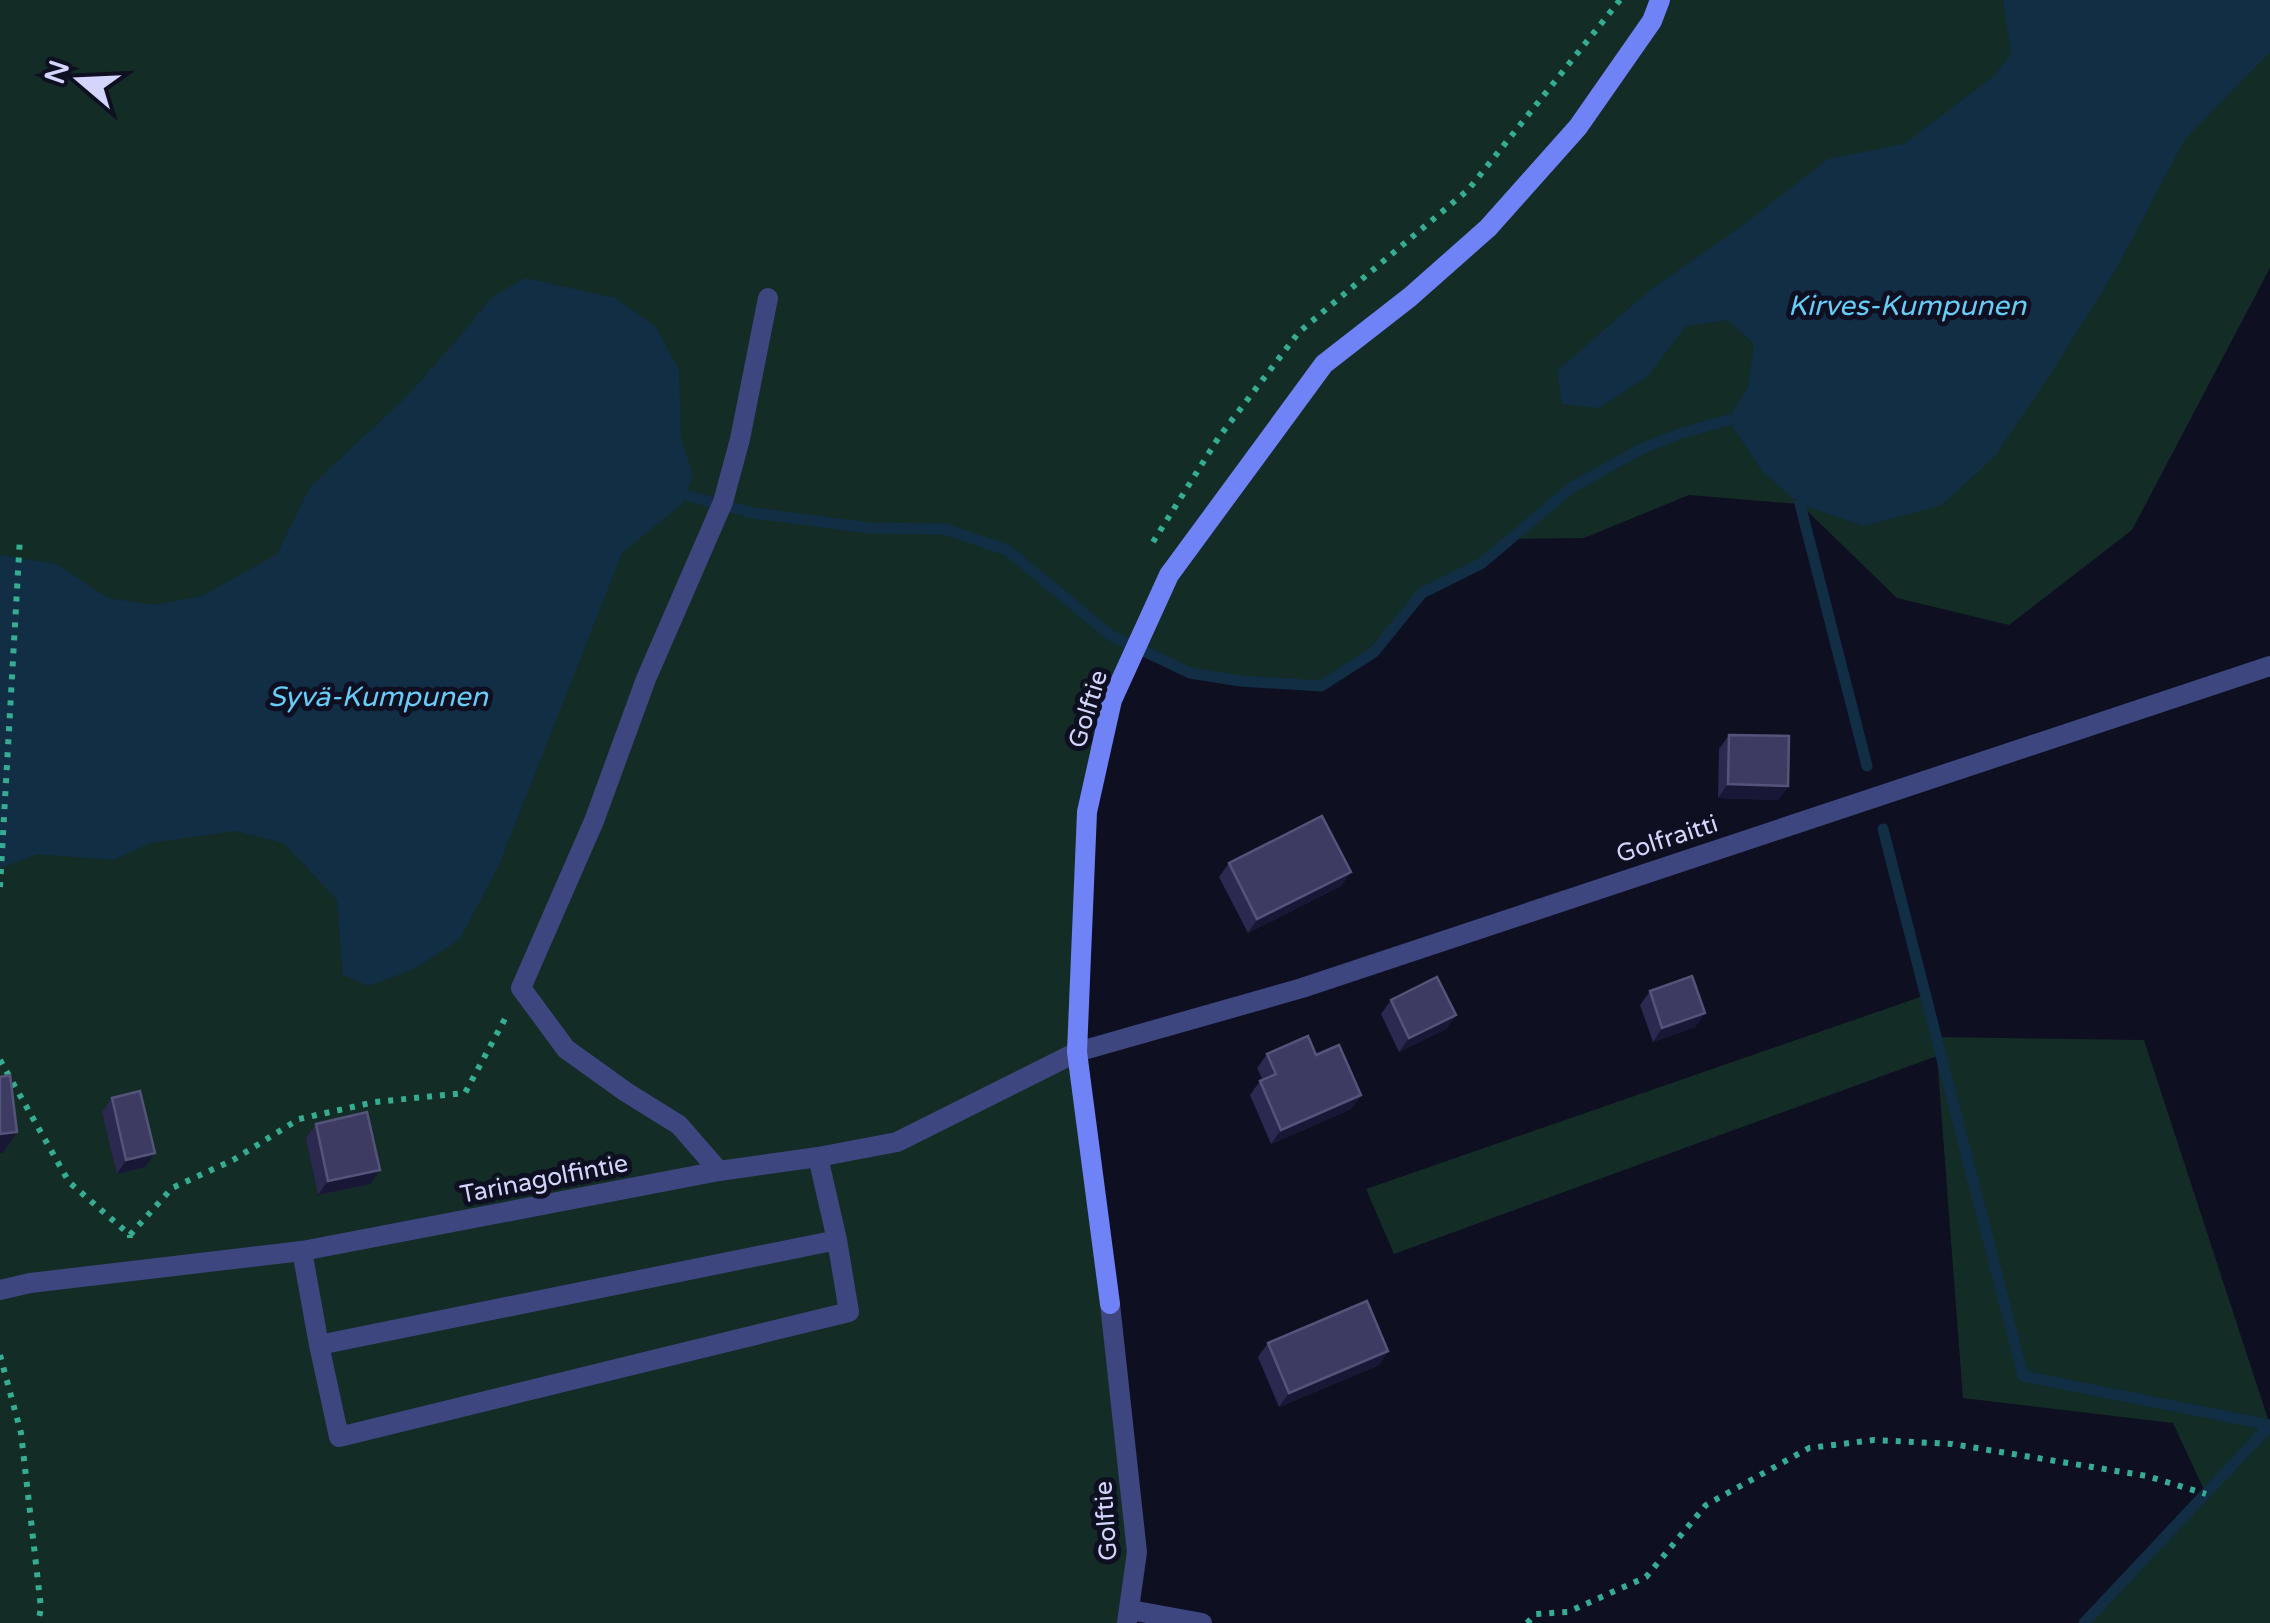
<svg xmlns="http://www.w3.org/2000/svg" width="2270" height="1623" font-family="'Varela Round',sans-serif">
<rect width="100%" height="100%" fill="#0f0f22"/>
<path fill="#132c26" d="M0 0H2270V268L2132 530 2009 625 1897 598 1800 504 1689 495 1584 538 1511 539 1464 572 1422 593 1374 652 1321 686 1240 681 1190 673 1137 646 1087 812 1077 1052 1137 1552 1127 1623H0Z
M1929 994 1937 1037 2144 1040 2270 1425V1623H2084L2206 1494 2173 1423 1963 1398 1937 1056 1394 1254 1366 1189Z"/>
<path fill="#112e45" d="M2003 0H2270V52L2185 139 2116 269 2055 367 1995 456 1942 505 1864 526 1800 504 1762 471 1728 420 1748 387 1754 344 1728 320 1686 326 1647 377 1599 408 1562 404 1557 371 1650 290 1738 229 1828 159 1904 144 1994 76 2011 53Z
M525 278 615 298 656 327 679 370 681 438 693 476 682 504 622 553 499 865 460 939 414 969 368 986 343 975 337 900 284 843 235 831 151 843 113 860 38 854 0 868V555L56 564 108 598 154 605 202 596 277 554 310 487 406 397 455 342 492 297Z"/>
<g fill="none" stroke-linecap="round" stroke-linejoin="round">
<path stroke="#112e45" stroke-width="11" d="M682 494 753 513 870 528 945 529 1007 550 1110 635 1190 673 1240 681 1321 686 1374 652 1422 593 1482 563 1571 488 1641 449 1679 434 1728 420
M1800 504 1867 766
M1883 829 2023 1376 2270 1425
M2084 1623 2270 1425"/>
<path stroke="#36ad92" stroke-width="6" stroke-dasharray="5 8" stroke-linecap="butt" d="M1153 542 1219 437 1299 332 1468 190 1620 0
M0 887 20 537
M0 1060 69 1182 130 1235V1238
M130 1235 172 1188 233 1160 299 1119 375 1102 465 1093 507 1015
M0 1355 21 1433 41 1608 38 1623
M1527 1623 1536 1614 1568 1612 1646 1577 1706 1505 1809 1448 1874 1440 1952 1444 2147 1476 2206 1494"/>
<path stroke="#3d467e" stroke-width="20" d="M719 1171 679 1125 626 1092 566 1049 521 988 594 821 646 679 723 502 740 439 768 298
M302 1251 319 1345 837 1240 818 1157
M319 1345 339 1437 849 1312 837 1240
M1131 1610 1202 1623"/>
<path stroke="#3d467e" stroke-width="20" d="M0 1290 30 1283 302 1251 719 1171 818 1157 897 1142 1077 1052 1302 988 2270 666
M1110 1304 1137 1552 1127 1623"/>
<path stroke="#7083f6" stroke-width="20" d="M1110 1304 1077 1052 1087 812 1112 700 1169 575 1324 364 1410 297 1488 228 1578 127 1652 21 1660 0"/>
</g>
<path fill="#2b294f" d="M1729 735 1788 786 1778 800 1718 798 1719 749Z
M1229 863 1351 872 1341 886 1248 933 1219 877Z
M1650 991 1705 1013 1695 1027 1653 1042 1640 1005Z
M1391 1000 1456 1015 1446 1029 1399 1052 1381 1014Z
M1267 1054 1316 1055 1361 1095 1351 1109 1271 1144 1250 1095 1260 1081 1263 1080 1257 1068Z
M112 1098 155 1153 145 1167 117 1174 102 1112Z
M316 1124 370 1184 318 1195 306 1138Z
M1268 1343 1388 1351 1379 1365 1279 1407 1258 1357Z"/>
<path fill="#181735" d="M1728 784 1788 786 1778 800 1718 798Z
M1351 872 1341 886 1248 933 1257 919Z
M1705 1013 1695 1027 1653 1042 1662 1028Z
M1456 1015 1446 1029 1399 1052 1409 1038Z
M1361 1095 1351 1109 1271 1144 1281 1130Z
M17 1132 3 1153H0V1134Z
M155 1153 145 1167 117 1174 126 1160Z
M380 1170 370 1184 318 1195 328 1181Z
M1388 1351 1379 1365 1279 1407 1289 1393Z"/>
<path fill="#3d3b62" stroke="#54547a" stroke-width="2.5" d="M1729 735 1789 736 1788 786 1728 784Z
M1322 816 1351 872 1257 919 1229 863Z
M1692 976 1705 1013 1662 1028 1650 991Z
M1437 977 1456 1015 1409 1038 1391 1000Z
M1308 1036 1316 1055 1339 1045 1361 1095 1281 1130 1260 1081 1276 1074 1267 1054Z
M10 1075 17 1132 0 1134V1077Z
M140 1091 155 1153 126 1160 112 1098Z
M367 1112 380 1170 328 1181 316 1124Z
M1367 1301 1388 1351 1289 1393 1268 1343Z"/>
<g text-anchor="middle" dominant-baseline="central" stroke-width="10" stroke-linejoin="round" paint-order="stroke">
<g font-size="25" fill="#d3d5fc" stroke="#0f0f22">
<text transform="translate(1088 709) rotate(-73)">Golftie</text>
<text transform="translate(1667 839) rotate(-18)">Golfraitti</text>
<text transform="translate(544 1179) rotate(-11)">Tarinagolfintie</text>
<text transform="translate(1106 1521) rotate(-94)">Golftie</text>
</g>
<g font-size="28" font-style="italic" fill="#67ccf6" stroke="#0f0f22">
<text x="1907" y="306">Kirves-Kumpunen</text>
<text x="378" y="697">Syvä-Kumpunen</text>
</g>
</g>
<g transform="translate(80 80) rotate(289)" stroke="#0f0f22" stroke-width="8" paint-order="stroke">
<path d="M0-8L18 38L0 25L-18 38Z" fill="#d3d5fc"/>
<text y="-15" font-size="28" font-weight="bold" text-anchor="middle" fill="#d3d5fc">N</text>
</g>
</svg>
